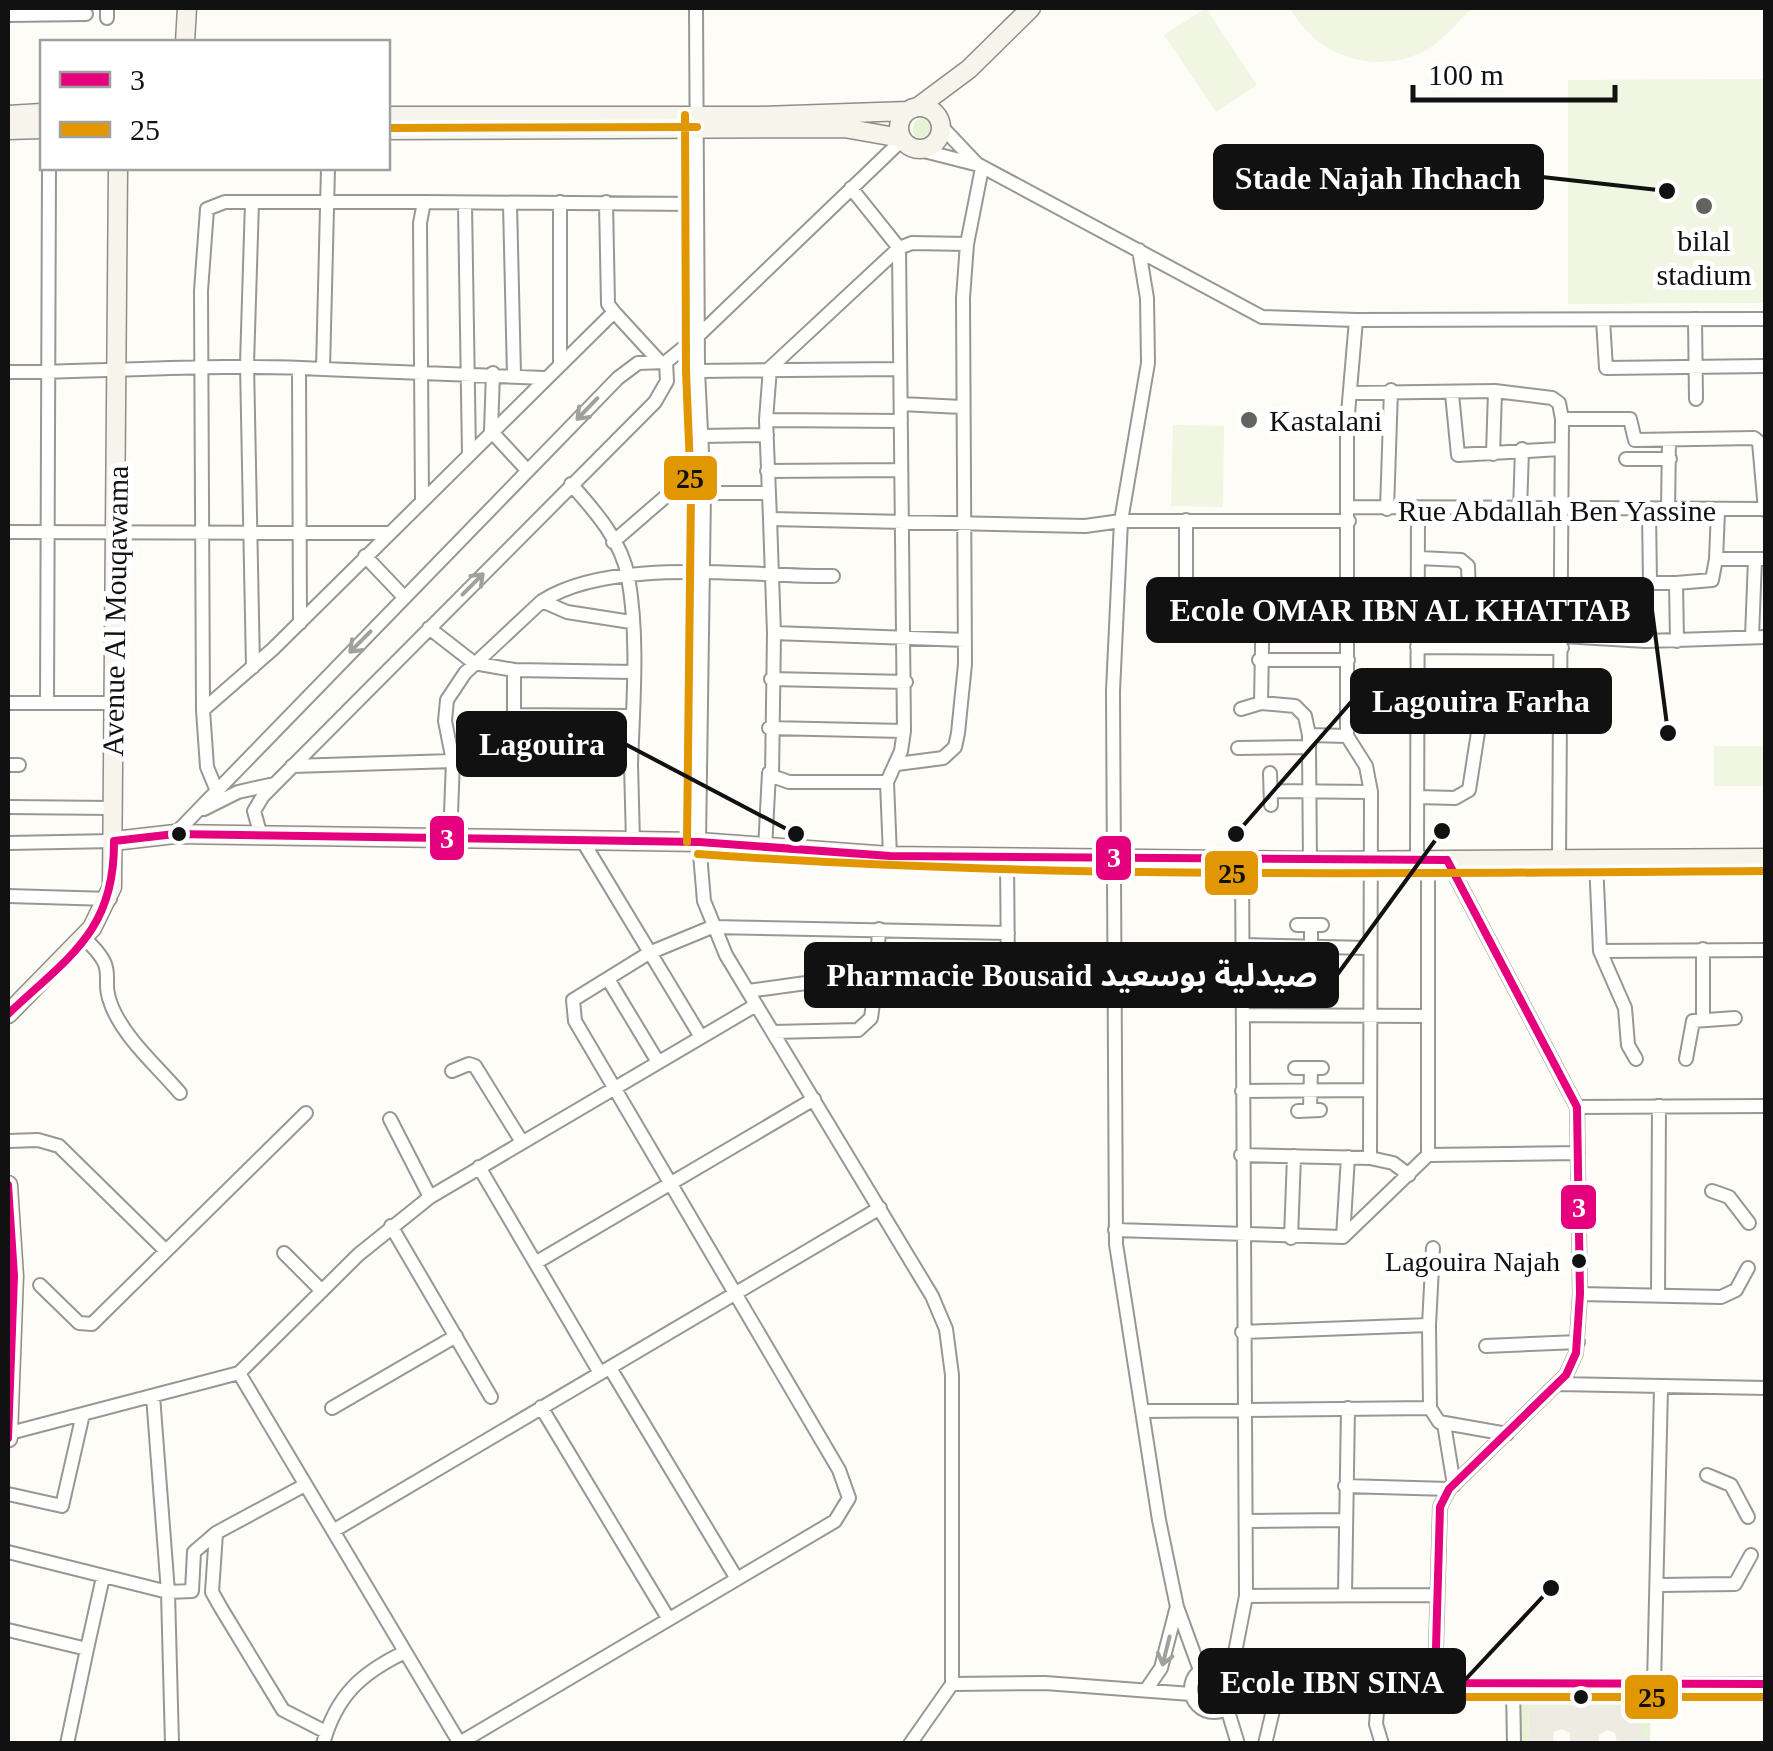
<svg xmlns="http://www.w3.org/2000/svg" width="1773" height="1751" font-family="'Times New Roman','Noto Sans Arabic',serif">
<rect width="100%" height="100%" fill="#fdfcf7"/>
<path fill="#e7f3d7" d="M913 129a12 12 0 1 1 24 0a12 12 0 1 1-24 0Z
M1527 1698 1651 1699 1650 1737 1642 1736V1706H1529L1528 1743H1521L1520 1706Z"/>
<path fill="#f0f6e1" d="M1206 8 1257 85 1216 112 1164 35Z
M1290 8H1472C1458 21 1442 42 1425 51 1375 76 1317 57 1290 8Z
M1765 79V303L1568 304V80Z
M1173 425 1224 426 1223 507 1171 506Z
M1714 746H1765V786H1714Z"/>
<path fill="#edebe2" d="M1529 1706H1642V1736L1650 1737V1743H1617L1615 1733 1607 1730 1599 1735 1598 1743H1570V1733L1562 1729 1554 1732 1553 1743H1528Z"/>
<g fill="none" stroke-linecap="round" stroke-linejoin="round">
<defs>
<path id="street" d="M107 8V18
M696 8 698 371 704 493 699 842 704 901 726 955 932 1296 946 1329 952 1375V1684L910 1744
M8 15 86 14
M941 126 977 164
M920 150 979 165 1262 317 1356 320 1347 425V736L1366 766 1371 792 1370 1158 1241 1155
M252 202 247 364 253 667
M465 204 469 455
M510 204 514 375
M967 244 912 243 899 248 770 368 766 420 770 519 1085 526 1121 521H1349
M1139 250 1147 298 1148 363 1121 521 1113 691 1116 1244 1159 1520 1177 1607 1200 1670
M614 312 659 361
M1695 319 1696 399
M1356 320 1766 319
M1603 320 1606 368 1766 366
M560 364V202
M299 368 300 623
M323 369 544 378
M698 371 900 369
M8 372C113 372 217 363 323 369L328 168
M493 373 491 431 527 470
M1350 393 1495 391 1552 398 1559 403 1562 419
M1452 394 1458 455 1560 449
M901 404 962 407
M766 420 901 421
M700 436 767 435
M1493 454 1495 391
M1626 459H1670
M767 471 901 470
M704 493H768
M422 500 420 223 424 202 697 204
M1348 507 1766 509
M1387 509 1391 390
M1520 511 1522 449
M1668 511 1669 440
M1718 511 1716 559H1766
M1649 512 1650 583
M770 519 774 633
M1186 520V633
M8 532 387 533
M613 542 702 465
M365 556 404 597
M1419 558 1461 560 1468 566 1471 646
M1676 583 1712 580 1716 559
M1561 591H1642L1650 583H1676L1677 641
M542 601C612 556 750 577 833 576
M429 628 474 663 514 670
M1563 636 1646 641 1766 637
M1752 637 1755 559
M1417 647 1562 648
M1259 660H1348
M771 679 906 682
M8 703H114
M47 703 49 168
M1261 703 1295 706 1305 716 1309 735
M1241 709 1261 703 1263 593 1275 588 1347 589
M203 710 201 291 207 209 225 202H424
M514 715 632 716
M769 728 904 731 899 248 851 188
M1309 747 1310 861
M1238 748 1309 747V735L1347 736
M514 762V670L634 672
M897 764 943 758 955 747 958 733 965 664 963 298 967 244 982 168
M8 765H19
M631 765 633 841
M292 766 453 761 631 765C633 704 639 637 628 577 622 541 594 510 571 484
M1270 773 1271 805
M887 782H789L772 776 774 633 965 640
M217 791 207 767 203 710 273 649 614 312 608 304 606 202
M1271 791 1371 792
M1418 797 1455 798 1469 790 1479 726 1561 723
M8 807 113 808
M204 809 238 792 274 784
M175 834 618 378 638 363 666 362 699 335 902 140
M261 836 254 811 263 796 655 402 667 381 666 362
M450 840 453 761 445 721 447 700 465 673 542 601 567 612 631 622
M582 840 701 1037
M8 843 114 841
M765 849 769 773
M890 856 887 782 901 751 904 731
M1417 859 1418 510
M1428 860V1155
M1559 861 1562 419H1630L1635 440 1754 438 1759 442 1765 510
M1596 861 1600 951 1625 1008 1628 1045 1636 1059
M8 896 110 899
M1297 925H1322
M1311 925V967
M879 929 876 982 912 992 1001 991 1008 976 1007 857
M84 938C122 973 98 974 112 1007 126 1040 157 1066 180 1093
M1243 945 1368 948
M1703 949V1020
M1600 951 1766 950
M1295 967 1322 966
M608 979 658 1062
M748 991 806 983 876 982 871 1018 858 1030 773 1032
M1243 1015 1428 1016
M1686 1059 1693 1021 1735 1018
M1295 1068H1322
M452 1071 469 1064 475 1066 522 1142
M1242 1091 1370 1090
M1577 1107 1766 1106
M1310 1110 1311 1068
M1298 1111 1320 1110
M390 1119 430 1197
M8 1141 38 1140 59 1146 166 1251
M1370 1158 1393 1163 1409 1175
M479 1167 600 1373
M1712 1191 1729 1197 1749 1223
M391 1226 491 1397
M1115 1230 1343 1237 1428 1155 1578 1153
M1343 1237 1348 1157
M1291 1238 1294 1156
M284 1253 322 1291
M537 1262 814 1099
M40 1285 79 1323 92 1324 306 1113
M1580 1294 1721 1297 1736 1290 1748 1268
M1658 1296 1659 1106
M1429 1325 1433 1248
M1242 1332 1429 1325 1430 1408
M1486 1346 1578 1342
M610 1368 737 1579
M239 1373 459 1742
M1559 1384 1766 1388
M153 1396 168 1592 172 1744
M541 1407 668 1618
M332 1408 456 1336
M1142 1411 1430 1408 1439 1422 1507 1434
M1444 1424 1454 1485
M10 1433 239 1373 358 1255 430 1197 756 1005
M1707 1475 1731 1485 1748 1517
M305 1485 216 1533 212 1592 221 1608 283 1710 326 1732
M1345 1486 1449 1489
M8 1494 62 1506 83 1414
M1247 1521 1346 1520
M333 1531 880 1208
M8 1552 168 1592 192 1591 194 1552 216 1533
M1660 1585 1735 1584 1751 1555
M1345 1595 1348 1408
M1246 1596 1436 1595
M8 1630 87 1649 67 1744
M87 1649 103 1577
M1191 1689a23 23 0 1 1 46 0a23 23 0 1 1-46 0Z
M1231 1673 1246 1596 1242 859
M1435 1683 1440 1507 1449 1489 1566 1375 1576 1353 1580 1294 1577 1107 1447 860
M952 1684 1045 1683 1191 1694
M1654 1684 1661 1388
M1237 1685 1766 1684
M1379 1685 1376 1724 1382 1744
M1513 1685 1514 1744
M1146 1690 1161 1668 1176 1610
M1227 1708 1238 1744
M323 1744C336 1696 361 1673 405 1652
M458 1744 835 1521 849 1498 839 1470 575 1021 573 1000 649 953 712 927 1008 933
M1265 1744 1274 1706 1296 1685"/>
<path id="secondary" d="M185 42 187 8
M899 128a21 21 0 1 1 42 0a21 21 0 1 1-42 0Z
M918 107 969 69 1031 8
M8 115 42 113
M388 116H759L908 111
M8 130 42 129
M388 130 844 128 901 138
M114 841 175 834 699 842 890 856 1310 861 1766 858
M8 1014 92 928 112 887 118 168
M8 1185 14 1276 8 1438"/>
</defs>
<use href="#street" stroke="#979795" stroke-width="16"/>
<use href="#secondary" stroke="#8e8d8b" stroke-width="21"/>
<use href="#street" stroke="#fffffe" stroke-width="12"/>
<use href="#secondary" stroke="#f6f4eb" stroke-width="18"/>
<defs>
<path id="bus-1" d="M114 841 175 834 699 842 890 856 1447 860
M8 1014C68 957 115 932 114 841
M8 1185 14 1276 8 1438
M1435 1683 1440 1507 1449 1489 1566 1375 1576 1353 1580 1294 1577 1107 1447 860
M1435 1683 1766 1684"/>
<path id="bus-2" d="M685 115 686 371 691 493 687 842
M388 128 697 127
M698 854C1053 880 1410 873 1766 871
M1237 1697H1766"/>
</defs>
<use href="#bus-1" stroke="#fff" stroke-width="15"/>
<use href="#bus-2" stroke="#fff" stroke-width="15"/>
<use href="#bus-1" stroke="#e5007d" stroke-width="8"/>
<use href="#bus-2" stroke="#e09702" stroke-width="8"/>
</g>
<defs><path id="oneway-shaft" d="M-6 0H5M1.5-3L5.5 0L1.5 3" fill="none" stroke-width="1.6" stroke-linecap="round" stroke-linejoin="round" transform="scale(2.5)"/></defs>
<g stroke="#a0a09f">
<use href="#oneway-shaft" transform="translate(587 409) rotate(134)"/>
<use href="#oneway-shaft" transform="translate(473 584) rotate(-45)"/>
<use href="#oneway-shaft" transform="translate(360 642) rotate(135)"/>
<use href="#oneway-shaft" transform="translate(1166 1651) rotate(104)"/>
</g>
<g fill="#646362" stroke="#fff" stroke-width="4">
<circle cx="1704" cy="206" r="10"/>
<circle cx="1249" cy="420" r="10"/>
</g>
<g fill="#111" stroke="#fff" stroke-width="4">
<circle cx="179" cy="834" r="9"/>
<circle cx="1579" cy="1261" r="9"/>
<circle cx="1581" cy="1697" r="9"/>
</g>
<g text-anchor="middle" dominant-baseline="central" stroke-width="10" stroke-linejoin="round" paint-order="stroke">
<g font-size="28" fill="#111" stroke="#fff" text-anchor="end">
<text x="1560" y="1261">Lagouira Najah</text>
</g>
<g font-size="30" fill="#111" stroke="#fff">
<text x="1704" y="240">bilal<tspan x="1704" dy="34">stadium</tspan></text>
<text x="1269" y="420" text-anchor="start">Kastalani</text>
</g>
<g font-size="30" fill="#111" stroke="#fff">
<text x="1557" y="510">Rue Abdallah Ben Yassine</text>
<text transform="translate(115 611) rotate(-89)">Avenue Al Mouqawama</text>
</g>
</g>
<path fill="none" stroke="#111" stroke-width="4" d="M1667 191L1542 177M1668 733L1652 610M1236 834L1352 701M796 834L625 744M1442 831L1337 975M1551 1588L1464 1681"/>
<g fill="#111" stroke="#fff" stroke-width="4">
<circle cx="1667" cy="191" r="10"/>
<circle cx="1668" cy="733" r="10"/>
<circle cx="1236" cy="834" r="10"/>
<circle cx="796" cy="834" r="10"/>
<circle cx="1442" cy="831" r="10"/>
<circle cx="1551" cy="1588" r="10"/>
</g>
<g fill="#111" stroke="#111" stroke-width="4">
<rect x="1215" y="146" width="327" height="62" rx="10"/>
<rect x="1148" y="579" width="504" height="62" rx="10"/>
<rect x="1352" y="670" width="258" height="62" rx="10"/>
<rect x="458" y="713" width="167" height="62" rx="10"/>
<rect x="806" y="944" width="531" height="62" rx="10"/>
<rect x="1200" y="1650" width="264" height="62" rx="10"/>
</g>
<g font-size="32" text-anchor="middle" font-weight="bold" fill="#fff">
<text x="1378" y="189">Stade Najah Ihchach</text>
<text x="1400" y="621">Ecole OMAR IBN AL KHATTAB</text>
<text x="1481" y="712">Lagouira Farha</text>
<text x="542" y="755">Lagouira</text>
<text x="1072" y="986">Pharmacie Bousaid صيدلية بوسعيد</text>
<text x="1332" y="1693">Ecole IBN SINA</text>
</g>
<g stroke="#fff" stroke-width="4">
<rect x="662" y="454" width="57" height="48" rx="10" fill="#e09702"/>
<rect x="428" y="814" width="38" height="48" rx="10" fill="#e5007d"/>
<rect x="1094" y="834" width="39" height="48" rx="10" fill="#e5007d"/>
<rect x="1203" y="849" width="57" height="48" rx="10" fill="#e09702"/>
<rect x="1559" y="1183" width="39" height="48" rx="10" fill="#e5007d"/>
<rect x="1623" y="1673" width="57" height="48" rx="10" fill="#e09702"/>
</g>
<g font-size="28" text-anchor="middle" font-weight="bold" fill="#fff">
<text x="447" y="848">3</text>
<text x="1114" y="867">3</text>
<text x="1579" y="1217">3</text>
</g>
<g font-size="28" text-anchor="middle" font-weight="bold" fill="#111">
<text x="690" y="488">25</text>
<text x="1232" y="883">25</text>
<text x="1652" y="1707">25</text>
</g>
<rect width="1773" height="1751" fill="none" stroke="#111111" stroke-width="20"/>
<rect x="40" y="40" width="350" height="130" fill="#ffffff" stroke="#a0a0a0" stroke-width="2.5"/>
<rect x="60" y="72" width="50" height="15" fill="#e5007d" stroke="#a0a0a0" stroke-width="2.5"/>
<text x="130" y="90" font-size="30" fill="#111111">3</text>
<rect x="60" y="122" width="50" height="15" fill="#e09702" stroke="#a0a0a0" stroke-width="2.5"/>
<text x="130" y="140" font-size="30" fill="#111111">25</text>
<path d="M1413 85v15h202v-15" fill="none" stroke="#111111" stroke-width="5"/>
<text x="1428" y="85" font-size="30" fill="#111111" stroke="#ffffff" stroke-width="8" paint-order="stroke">100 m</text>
</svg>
